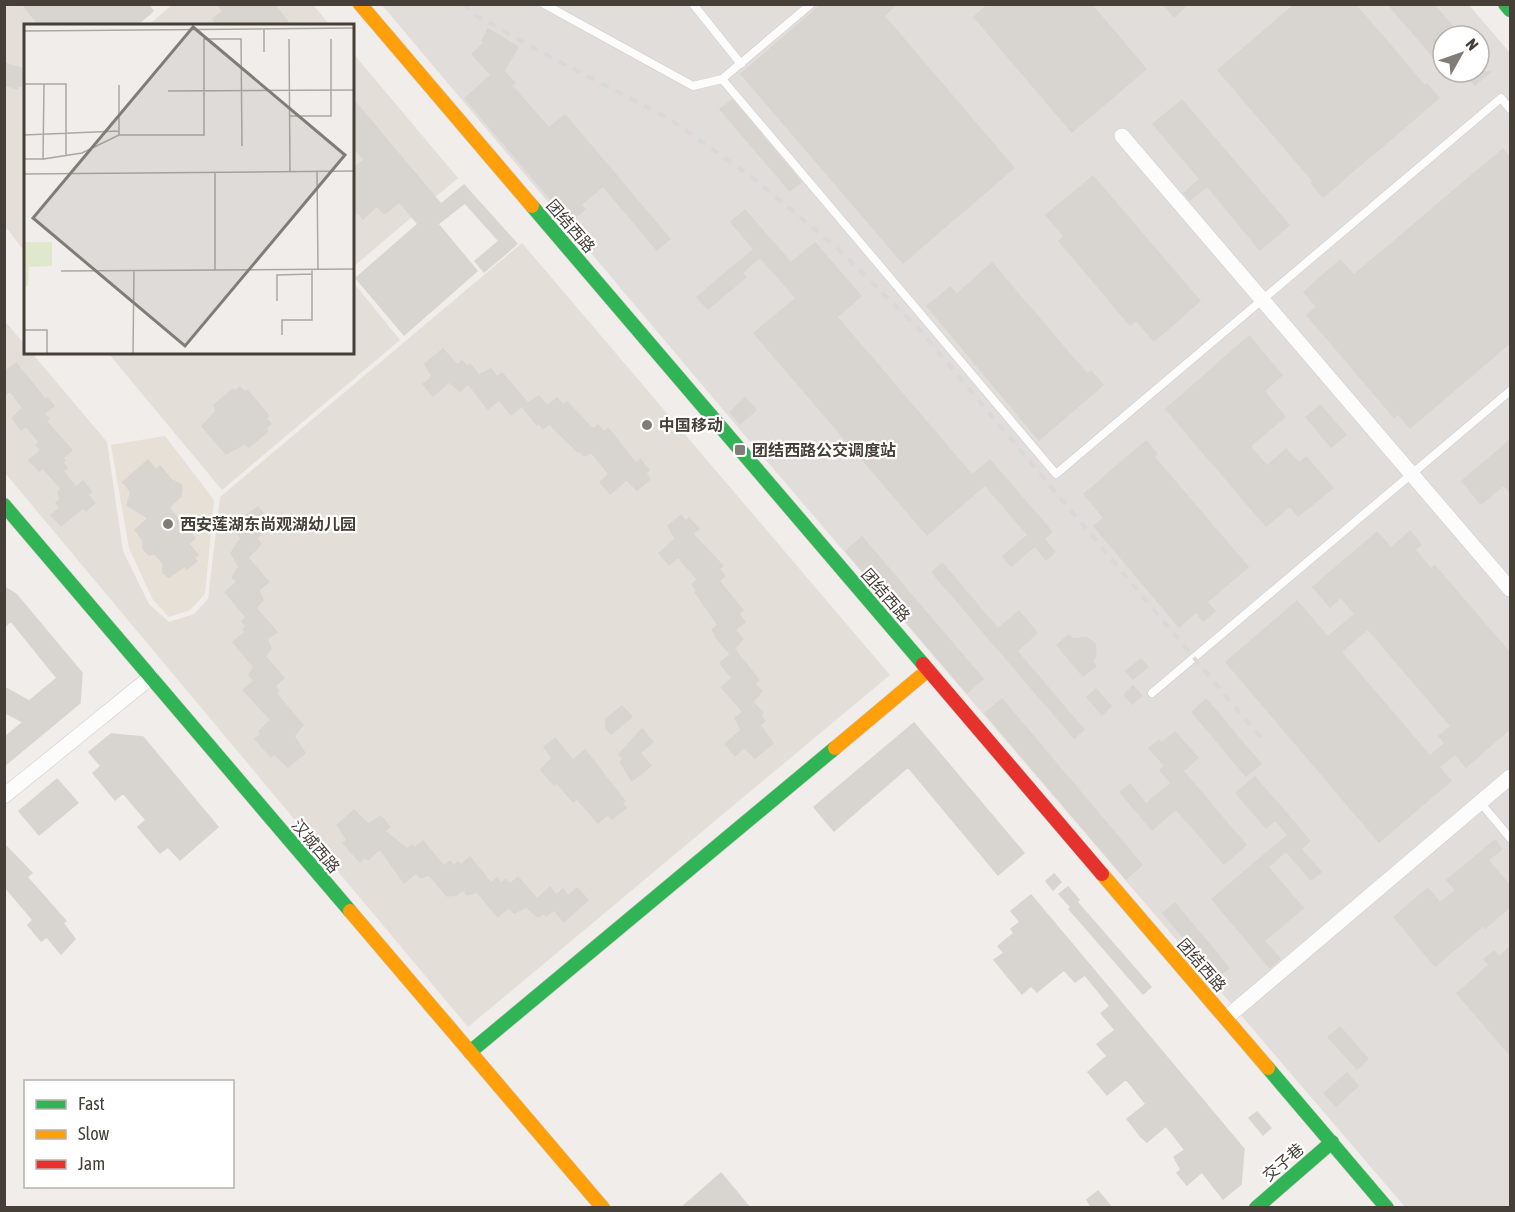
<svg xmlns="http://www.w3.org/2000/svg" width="1515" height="1212" font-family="'Asap Condensed','Noto Sans SC',sans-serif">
<rect width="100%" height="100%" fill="#f0edea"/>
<path fill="#e3dfd8" d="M173 4 313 5 330 25 147 26Z
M4 5H25L42 25 26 26 25 252 5 226Z
M352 52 458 178 353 267H352Z
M522 243 890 675 468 1027 5 473 4 320 25 345 26 352 32 353 107 442 123 551 149 604 169 622 194 614 208 599 220 497Z
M353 282 400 340 222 490 108 353 352 352Z"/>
<path fill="#e1ddda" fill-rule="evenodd" d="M382 5H1469L1510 53V1207H1405L741 431ZM1443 36H1479V72H1443Z"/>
<path fill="#e6e0d6" d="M165 436 214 500 205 594 190 610 169 617 153 600 129 548 111 445Z"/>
<path fill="#d8d5d1" stroke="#d8d4d0" stroke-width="1.5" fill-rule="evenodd" d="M22 4H148L153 11 136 26H40Z
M217 4H274L291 26H218L213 19 223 11Z
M822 4H897L884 16 1014 168 903 263 741 74Z
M989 4H1091L1146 69 1072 132 974 17Z
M1163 4H1188L1174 17Z
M1295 4H1355L1425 86 1427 84 1439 98 1323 197 1311 183 1313 181 1218 70Z
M1388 4H1433L1461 36H1443V68Z
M488 29 518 47 504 71 515 83 512 86 549 128 565 115 670 239 657 250 603 186 581 205 585 209 570 222 465 98 491 75 472 54 485 42 482 41Z
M4 63 24 69 21 86 18 85 17 89 4 85Z
M1463 72H1490L1475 85Z
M352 98 441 204 464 185 517 244 484 272 475 261 499 241 465 203 438 224 477 271 404 335 356 278 418 224 399 202 386 213H383L377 206 363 219 358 213 352 217V169L364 160 352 146Z
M732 100 801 182 790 191 720 109Z
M1182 100 1289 225 1260 250 1207 186 1190 200 1184 193 1200 179 1153 124Z
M1503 149 1510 158V343L1410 428 1398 414 1394 417 1307 315 1317 307 1304 292 1340 260 1354 275Z
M1093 176 1200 301 1154 341 1136 320 1130 325 1059 241 1064 236 1046 215Z
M745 210 791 263 815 243 861 296 837 317 972 475 990 460 1052 532 1044 539 1055 552 1046 560 1035 546 1011 566 1003 556 1028 535 985 485 927 535 754 333 796 298 760 257 742 273 746 277 708 309 697 297 754 249 731 222Z
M992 263 1087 374 1091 371 1103 385 1039 440 927 306 950 287 957 294Z
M1249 336 1282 375 1264 391 1285 417 1250 446 1267 466 1286 449 1299 463 1306 457 1333 488 1298 516 1290 506 1266 526 1166 409Z
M443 349 457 365 462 361 467 366 470 364 479 375 491 369 497 377 502 373 527 402 511 415 499 400 488 409 468 384 460 391 449 382 433 396 423 384 432 377 425 364Z
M16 363 45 399 47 398 54 406 44 414 49 418 46 421 72 450 63 458 65 460 63 463 67 468 63 471 76 487 83 481 92 492 88 495 95 503 86 511 83 508 61 526 51 515 60 508 56 503 60 499 58 492 61 489 43 468 39 471 29 460 41 450 36 445 39 442 26 426 21 430 12 418 23 408 10 391 4 396V372Z
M240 387 245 392 247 390 269 416 266 418 271 424 266 428 268 431 249 447 244 444 226 454 202 426 216 411 214 405 233 389 235 391Z
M539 396 547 406 557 398 563 405 567 402 593 429 598 425 604 432 608 428 636 463 640 459 649 470 646 473 650 479 637 490 626 480 610 494 600 482 609 474 591 452 584 456 580 451 578 452 549 424 543 429 538 423 537 425 522 407Z
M745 398 756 410 740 424 730 412Z
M1320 405 1346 435 1331 447 1306 417Z
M1510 440V493L1504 485 1481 504 1462 481Z
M1146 441 1157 454 1154 457 1248 567 1207 602 1215 611 1203 621 1196 612 1179 627 1094 526 1104 518 1084 494Z
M148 460 156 470 160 466 172 480 182 485 181 496 169 508 195 538 189 544 198 555 194 558 197 561 187 569 185 566 169 577 163 573V563L155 554 149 555 143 549V540L135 530 148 518 127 505 131 492 123 482Z
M258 507 268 519 259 529 263 533 257 538 261 544 248 558 269 582 259 590 263 600 256 608 277 632 267 639 271 649 265 656 284 678 275 686 279 691 276 693 303 725 294 736 305 753 288 767 274 754 271 757 255 739 261 734 259 731 271 720 243 690 254 681 249 675 254 667 233 642 245 632 243 629 246 626 242 621 246 617 225 592 237 582 232 577 239 567 231 553 241 538 231 526Z
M681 515 686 521 689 518 699 529 693 534 723 566 719 569 725 576 719 581 743 610 739 614 745 622 735 630 743 639 730 654 715 636 716 635 712 630 718 625 695 592 697 591 692 585 697 579 678 557 669 565 659 553 675 539 668 526Z
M1410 531 1421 545 1415 550 1431 569 1435 566 1510 653V729L1466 767 1455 754 1439 767 1451 781 1379 842 1226 662 1297 601 1328 637 1355 614 1341 597 1330 607 1313 587 1377 532 1391 548ZM1368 629 1451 726 1439 736 1445 743 1430 756 1341 652Z
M862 537 983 679 967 693 846 551Z
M942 563 998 629 1019 611 1037 633 1017 651 1084 730 1074 738 932 572Z
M4 587 16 594 82 673 80 703 4 766V738L23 722 4 712V687L29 701 57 678 11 621 4 627Z
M1069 635 1073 639 1086 637 1095 644 1096 656 1092 661 1096 666 1083 676 1057 645Z
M735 650 759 680 755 684 762 691 753 702 763 713 761 716 765 721 760 725 773 743 755 758 744 748 735 756 725 744 741 730 735 718 743 712 721 687 732 678 720 663Z
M1141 659 1148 667 1133 679 1126 671Z
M1133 686 1142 696 1132 704 1124 695Z
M1096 689 1111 706 1102 715 1087 697Z
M1002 699 1142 865 1126 879 985 713Z
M1206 699 1261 764 1246 776 1192 712Z
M622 706 632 717 611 734 606 728V719Z
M914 723 1024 853 998 875 908 767 834 831 814 807Z
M642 729 653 742 640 753 651 766 632 781 620 762 623 759 619 754Z
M1175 732 1198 758 1183 771 1246 845 1224 864 1176 809 1152 830 1120 792 1130 784 1146 804 1171 783 1160 770 1165 766 1149 748 1159 740 1162 743Z
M111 734 143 737 218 827 180 860 168 847 160 853 138 827 146 820 123 793 115 800 93 773 101 766 89 752Z
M555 738 573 760 585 750 625 801 622 803 626 808 612 819 608 815 598 823 577 799 573 802 557 783 554 785 541 770 552 758 544 747Z
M1255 777 1310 841 1301 849 1321 872 1311 880 1286 851 1268 867 1303 908 1264 941 1280 959 1270 968 1212 899 1288 835 1275 820 1266 828 1236 793Z
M57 779 78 803 39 835 19 811Z
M354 810 368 824 381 816 390 827 385 831 407 849 412 845 414 848 423 841 444 866 450 861 454 866 458 862 461 865 470 857 491 883 497 878 501 883 506 879 510 884 518 877 537 899 550 887 556 895 563 889 568 896 577 888 588 900 564 922 554 910 546 916 544 913 538 917 526 907 514 913 509 907 498 917 477 892 467 895 463 890 456 895 447 896 429 875 421 878 416 873 404 883 380 849 368 860 365 857 360 862 343 843 347 840 337 825Z
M1495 840 1502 849 1488 860 1510 886V907L1485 928 1483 926 1435 966 1394 917 1428 888 1440 903 1456 890 1447 880Z
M4 844 32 873 27 877 66 921 63 923 75 939 61 954 47 937 41 941 28 925 33 920 4 886Z
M1054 874 1061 882 1053 890 1046 881Z
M1068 887 1079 900 1071 907 1059 894Z
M1031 895 1244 1149 1241 1184 1223 1199 1202 1172 1187 1185 1177 1173 1181 1170 1174 1157 1185 1150 1166 1126 1147 1142 1141 1137 1127 1119 1146 1104 1126 1079 1107 1095 1088 1072 1107 1056 1097 1044 1115 1030 1101 1013 1110 1006 1085 975 1075 982 1064 970 1037 992 1031 986 1022 994 994 960 1004 953 998 946 1014 933 1011 929 1020 922 1011 911Z
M1078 903 1151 987 1143 994 1069 909Z
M1175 903 1229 968 1217 978 1163 913Z
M1510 947V1055L1457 993 1489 965 1484 959 1494 951 1499 957Z
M1340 1027 1368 1059 1357 1069 1328 1037Z
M1347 1073 1358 1086 1336 1106 1324 1093Z
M1257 1112 1271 1128 1263 1135 1249 1118Z
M721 1173 750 1208H681Z
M1098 1191 1112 1208H1092L1087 1200Z"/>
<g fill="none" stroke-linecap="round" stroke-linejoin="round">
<defs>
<path id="lane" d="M544 4 693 86 722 79
M693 4 741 64
M811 4 722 79 1056 474 1501 98 1510 109
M1152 693 1510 391
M1480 802 1510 838"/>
<path id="street" d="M1122 136 1510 589
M4 796 151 677
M1226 1018 1510 777"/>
<path id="fast" d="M1505 4 1510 10
M532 206 923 664
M4 505 350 911
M470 1052 835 748
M1268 1068 1387 1208
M1256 1208 1332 1142"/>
<path id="slow" d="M360 4 532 206
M835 748 928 670
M1102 874 1268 1068
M350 911 603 1208"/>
<path id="jam" d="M923 664 1102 874"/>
</defs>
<use href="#lane" stroke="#cecbc8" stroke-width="9"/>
<use href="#street" stroke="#cecbc8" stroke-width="16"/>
<use href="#fast" stroke="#cecac1" stroke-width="15"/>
<use href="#slow" stroke="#cecac1" stroke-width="15"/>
<use href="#jam" stroke="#cecac1" stroke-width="15"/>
<use href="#lane" stroke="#fdfcfc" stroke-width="8"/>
<use href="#street" stroke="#fdfcfc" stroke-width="15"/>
<use href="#fast" stroke="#30b455" stroke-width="14"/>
<use href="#slow" stroke="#ff9f0a" stroke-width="14"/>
<use href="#jam" stroke="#e5322d" stroke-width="14"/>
<path stroke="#d9d9d8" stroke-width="4" stroke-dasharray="8 8" stroke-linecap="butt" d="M463 4 478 17 545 54 668 118 753 178 837 248 919 329 1266 744"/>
</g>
<g fill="#817c76" stroke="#fff" stroke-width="2">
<circle cx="647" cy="425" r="6"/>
<rect x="734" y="444" width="12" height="12" rx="3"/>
<circle cx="168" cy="524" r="6"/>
</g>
<g text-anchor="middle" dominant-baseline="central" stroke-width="4.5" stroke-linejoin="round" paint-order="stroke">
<g font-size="16" fill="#453f37" stroke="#fff">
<text transform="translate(571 226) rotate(49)">团结西路</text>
<text transform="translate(886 595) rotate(49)">团结西路</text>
<text transform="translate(316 846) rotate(50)">汉城西路</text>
<text transform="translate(1202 965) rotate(49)">团结西路</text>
<text transform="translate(1283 1162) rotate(-41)">交子巷</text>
</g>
<g font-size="16" font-weight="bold" fill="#453f37" stroke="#fff" text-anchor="start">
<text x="659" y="425">中国移动</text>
<text x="752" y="450">团结西路公交调度站</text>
<text x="180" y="524">西安莲湖东尚观湖幼儿园</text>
</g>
</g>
<g transform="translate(24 24)">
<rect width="330" height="330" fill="#f0edea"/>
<path d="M0 218H28V242L5 243 4 262H0Z" fill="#dfe8cc"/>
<path fill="none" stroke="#aca7a2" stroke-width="1.5" d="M240 5V28M0 7 330 4M265 15 266 147M0 60H20L19 135 58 129 95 111M20 60H42V132M95 61V111H180V15H217L218 122M144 67 330 66M266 92H307V15M0 111 95 107M0 135H19M293 147 294 245M0 150 330 147M191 246V148M37 247 330 245M253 277V251L288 250M0 306H23V329M258 311V296H288V245M109 329 110 246"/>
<path fill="#817c76" fill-opacity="0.15" stroke="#817c76" stroke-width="3" d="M169 3 321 131 161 322 9 194Z"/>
<rect width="330" height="330" fill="none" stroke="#453f37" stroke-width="3"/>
</g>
<rect width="1515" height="1212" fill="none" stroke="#453f37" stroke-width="12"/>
<rect x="24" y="1080" width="210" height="108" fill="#ffffff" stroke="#b5b2af" stroke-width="1.5"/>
<rect x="36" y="1100" width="30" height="9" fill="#30b455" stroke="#b5b2af" stroke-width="1.5"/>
<text x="78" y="1110" font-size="18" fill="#453f37">Fast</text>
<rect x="36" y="1130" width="30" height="9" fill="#ff9f0a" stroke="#b5b2af" stroke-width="1.5"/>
<text x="78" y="1140" font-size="18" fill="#453f37">Slow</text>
<rect x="36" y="1160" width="30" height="9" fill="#e5322d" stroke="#b5b2af" stroke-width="1.5"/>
<text x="78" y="1170" font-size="18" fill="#453f37">Jam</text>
<g transform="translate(1461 54) rotate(50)"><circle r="28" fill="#ffffff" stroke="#b5b2af" stroke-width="1.5"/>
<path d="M0-4.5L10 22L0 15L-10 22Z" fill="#817c76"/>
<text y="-9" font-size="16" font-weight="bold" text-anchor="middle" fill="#453f37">N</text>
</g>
</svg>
